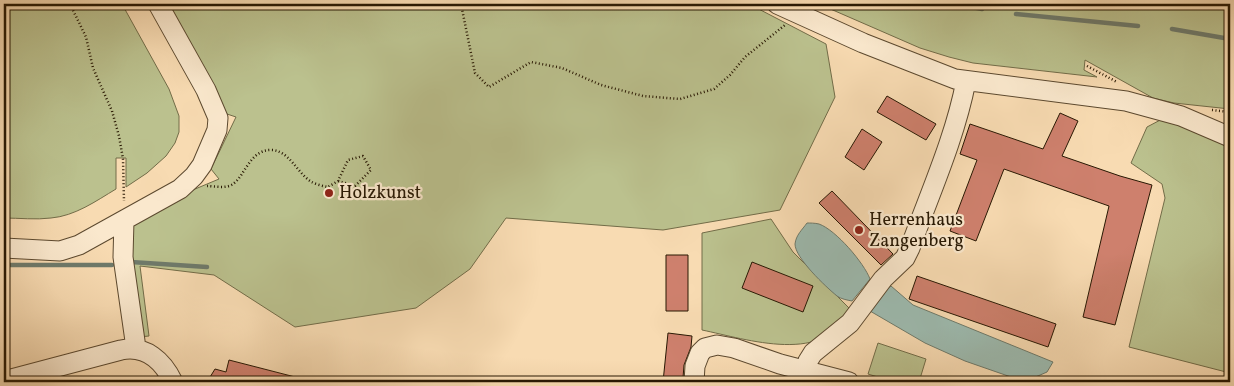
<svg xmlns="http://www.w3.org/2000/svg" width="1234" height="386" font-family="Vollkorn,serif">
<rect width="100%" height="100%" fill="#f8dbb2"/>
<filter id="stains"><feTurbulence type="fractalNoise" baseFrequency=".004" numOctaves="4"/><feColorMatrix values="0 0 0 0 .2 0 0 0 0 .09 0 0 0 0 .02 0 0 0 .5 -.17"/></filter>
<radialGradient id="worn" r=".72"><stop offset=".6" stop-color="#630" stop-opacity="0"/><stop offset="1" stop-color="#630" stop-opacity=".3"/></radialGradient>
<path fill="#bbc18e" stroke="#726c48" d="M4 4H122L169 89 179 116V132L175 143 166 156 147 173 126 187V158H116V189C96 201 75 216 51 218 36 220 19 218 4 218Z
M164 4H749L826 44 835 97 780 210 663 230 506 218 470 269 416 308 295 327 214 275 140 266 149 336 139 337 128 233 138 218 176 197 219 179 211 169 236 117 224 113Z
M819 4H1230V109L1174 103 1153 98 1085 60 1084 70 1097 77 973 63 949 57 920 48Z
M1166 117 1230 142V373L1129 347 1165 198 1162 184 1131 163 1147 127Z
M771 219 793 252 849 308C829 367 746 339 702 330V233Z
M878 343 926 359 919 382H894L868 374Z"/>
<path fill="#9dbbb0" stroke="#6e7a6b" d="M807 223C810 223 815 223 819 224 836 230 864 263 870 279L852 301C847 300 841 299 837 296 826 287 795 258 795 244 796 235 802 230 807 223Z
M891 286 913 305 1053 362 1047 372 1031 379 1011 377 965 361 925 343 870 311 883 291Z"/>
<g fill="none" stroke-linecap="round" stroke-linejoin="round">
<path stroke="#6e7a6b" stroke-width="4.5" d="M957 4 982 9
M1016 14 1138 26
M1172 29 1230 39
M131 262 207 267
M4 265H112"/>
</g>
<path fill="#ce806d" stroke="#281803" d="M887 96 936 124 926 140 877 112Z
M1060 113 1078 121 1062 156 1120 176 1152 185 1115 325 1083 317 1109 206 1004 169 976 241 950 231 977 160 960 154 970 124 1043 149Z
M862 129 882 142 864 170 845 157Z
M832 191 893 254 881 265 819 203Z
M666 255H688V311H666Z
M752 262 813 286 803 312 742 288Z
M917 276 1056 324 1048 347 909 299Z
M668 333 692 336 691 347 684 365 683 378H679L678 382H663Z
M229 360 299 378 298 382H207L215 369 226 372Z"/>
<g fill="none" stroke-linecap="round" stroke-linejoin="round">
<defs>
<path id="minor" d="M777 4 863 43 955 79 1126 101 1181 116 1230 137
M124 220 123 257 136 348
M4 248 60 251 79 245 180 189 194 176 202 165 217 130 218 118 206 90 158 4
M805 371 808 361 813 353 850 323 883 279 905 258 910 248C930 193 955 138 966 81
M4 381 121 350C146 345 163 361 173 382
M694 382 695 366 700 353 705 348 717 345 734 348 780 364 849 382"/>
</defs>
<use href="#minor" stroke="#5c492f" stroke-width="21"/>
<path stroke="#281803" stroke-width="2.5" stroke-dasharray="1 2.5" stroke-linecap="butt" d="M70 4 86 37 93 68 112 111 119 136 123 159 124 201
M461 4 475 73 489 87 531 62 562 68 601 85 643 96 680 99 714 89 730 75 745 57 785 25
M1087 66 1117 82
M1212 110 1230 112
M207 186C214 186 226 189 233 184 245 176 250 149 272 150 289 151 297 172 310 181 315 184 322 186 328 187L338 181 348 160 363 156 371 170 355 186 338 181"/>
<use href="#minor" stroke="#fae8cd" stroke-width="19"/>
</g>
<g fill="#8f2418" stroke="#fae8cd" stroke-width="2">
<circle cx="329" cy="193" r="5"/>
<circle cx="859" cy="230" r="5"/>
</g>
<g text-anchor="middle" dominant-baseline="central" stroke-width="4.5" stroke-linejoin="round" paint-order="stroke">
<g font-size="18" fill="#281803" stroke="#fae8cd" text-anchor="start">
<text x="339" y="193">Holzkunst</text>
<text x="869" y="220">Herrenhaus<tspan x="869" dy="21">Zangenberg</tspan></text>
</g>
</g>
<rect width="1234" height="386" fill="none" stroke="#f8dbb2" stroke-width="20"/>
<rect x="5" y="5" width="1224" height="376" fill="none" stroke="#281803" stroke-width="2.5"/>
<rect x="10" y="10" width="1214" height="366" fill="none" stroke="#281803"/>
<rect width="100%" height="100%" filter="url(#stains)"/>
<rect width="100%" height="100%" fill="url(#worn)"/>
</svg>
